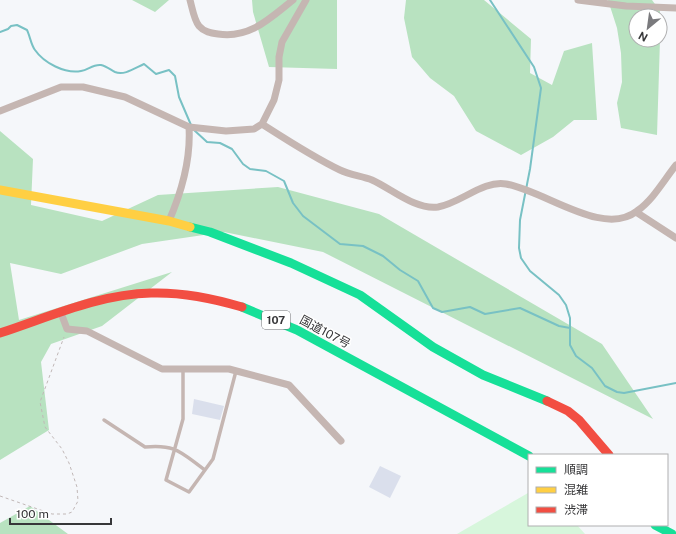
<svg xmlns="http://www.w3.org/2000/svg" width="676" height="534" font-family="'Public Sans','Noto Sans JP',sans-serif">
<rect width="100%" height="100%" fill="#f5f7fa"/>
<path fill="#d7f6dc" d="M528 493 529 525H577L585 534H457Z"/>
<path fill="#b8e2c0" d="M132 0H169L155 12Z
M252 0H337V69L269 67 253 12Z
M406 0H484L531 39 530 73 552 85 564 51 592 43 597 120H574L553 137 521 155 476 131 454 96 430 78 412 57 404 18Z
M608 0H652L660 11V23V16H636V40H660L657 135 621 128 617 103 622 82 621 53 617 28Z
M0 131 33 159 31 205 102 221 158 195 278 187 379 214 602 344 653 419 323 252 224 232 142 244 61 274 10 263 19 320 172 272 102 326 51 344 41 362 49 430 0 460Z
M30 506 68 534H0V523Z"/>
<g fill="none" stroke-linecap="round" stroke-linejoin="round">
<path stroke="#78c1c4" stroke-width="2" d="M490 0 534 67 541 88 530 169 520 220 519 248 521 258 530 271 559 295 566 305 570 318V345L576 356 592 368 605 386 617 392 624 393 676 383
M0 32 8 29 11 26 17 25 27 30C30 36 31 45 35 50 44 63 65 74 81 71 88 70 93 64 101 65 106 66 111 70 115 72 124 76 135 68 144 64L156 74 169 70 175 76 179 97 191 125
M194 130 207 142 220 143 232 149 243 164 250 169 266 171 284 181 293 203 303 216 340 244 363 246 383 256 400 270 418 281 433 308 442 312 470 307 485 314 520 308 559 326 570 328"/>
</g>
<path fill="#dadfec" d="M194 399 224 406 220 420 192 414Z
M380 466 401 476 390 498 369 487Z"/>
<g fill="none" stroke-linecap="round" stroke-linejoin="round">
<path stroke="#c1b8b7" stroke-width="1" stroke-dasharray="3 3" stroke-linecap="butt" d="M0 496 52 514H67L72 512 78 501 77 487 69 463 62 449 45 427 40 402 64 337"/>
<path stroke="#c5b6b2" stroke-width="3.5" d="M183 369V419L166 480 189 492 213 459 236 371
M104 420 145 447C177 444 181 453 205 470"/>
<path stroke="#c5b6b2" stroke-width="7" d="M190 0C192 7 194 20 199 26 204 32 211 33 218 34 250 39 270 18 293 0
M578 0 626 6 676 8
M0 111 61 87H83L125 97 189 127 226 131 254 129 262 124 274 100 279 80V57L282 42 306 0
M262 124C287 140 313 157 340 170 350 175 362 176 372 180 392 189 415 210 438 207 461 203 483 180 506 184 544 190 603 238 637 211 653 200 664 180 676 165
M636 212 676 238
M169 221C182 191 191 160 189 127
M61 313 67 329 87 331 162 369H229L289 385 341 441"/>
<path stroke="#16e098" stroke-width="9" d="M190 227 210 232 291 263 360 295 433 347 483 375 547 401
M242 307 297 330 529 456
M655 525 672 534"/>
<path stroke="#ffcf43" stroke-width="9" d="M0 190 169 221 190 227"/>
<path stroke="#f24e42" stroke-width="9" d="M0 333C49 317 99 294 151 293 182 292 212 298 242 307
M547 401 568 411 579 420 609 455"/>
</g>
<g text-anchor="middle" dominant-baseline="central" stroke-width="3" stroke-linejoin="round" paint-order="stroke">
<rect fill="#fff" stroke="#737374" stroke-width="1" x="262" y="311" width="28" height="18" rx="3"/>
<g font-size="11" font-weight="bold" fill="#373739">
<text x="276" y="320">107</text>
</g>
<g font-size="12" fill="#373739" stroke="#fff">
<text transform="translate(325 332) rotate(28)">国道107号</text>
</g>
</g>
<rect x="528" y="454" width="140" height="72" fill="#ffffff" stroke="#afafb0"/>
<rect x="536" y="467" width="20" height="6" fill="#16e098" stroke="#afafb0"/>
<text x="564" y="474" font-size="12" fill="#373739">順調</text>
<rect x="536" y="487" width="20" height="6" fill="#ffcf43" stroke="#afafb0"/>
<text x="564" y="494" font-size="12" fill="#373739">混雑</text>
<rect x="536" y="507" width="20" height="6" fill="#f24e42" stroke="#afafb0"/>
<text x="564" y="514" font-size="12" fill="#373739">渋滞</text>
<g transform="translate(648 28) rotate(209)"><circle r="19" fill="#ffffff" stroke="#afafb0"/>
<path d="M0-3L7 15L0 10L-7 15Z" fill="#7a7a7d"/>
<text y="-6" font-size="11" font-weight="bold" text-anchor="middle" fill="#373739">N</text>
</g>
<path d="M10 518v6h101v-6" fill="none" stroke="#373739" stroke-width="2"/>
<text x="16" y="518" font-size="12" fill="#373739" stroke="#ffffff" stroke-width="3" paint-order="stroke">100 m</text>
</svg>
